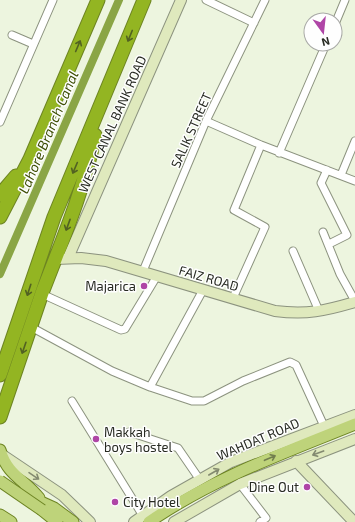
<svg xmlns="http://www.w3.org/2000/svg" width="355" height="522" font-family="'Exo 2',sans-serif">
<rect width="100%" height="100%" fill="#edf5df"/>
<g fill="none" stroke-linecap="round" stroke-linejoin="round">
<path stroke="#8aa545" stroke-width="8" d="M0 274 119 0"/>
<defs>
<path id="street" d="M206 0 254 23
M335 24 345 0
M12 35 33 44
M206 121 261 145 355 181
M0 122 53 0
M279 153 326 44
M327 170 321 183 347 235 329 244
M341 175 355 141
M323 232 340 274 355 301
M293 251 319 311
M143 271 206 121 265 0
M42 294 121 330 125 329 157 276
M233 298 265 227 234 210 261 145
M31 327 112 371 150 387 192 401H204L243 381 290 362 296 365 324 426
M150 387 203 290
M72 401 143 516
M129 432 178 448 200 480
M240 484 266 518 260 522"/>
<path id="secondary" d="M68 258 181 0
M56 259 81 258 106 261 275 311C307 315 324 311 355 302
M1 454 62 495 90 522
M296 461 354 522
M134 522 171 496 231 462 355 415
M174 522 240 484 355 439"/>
<path id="primary" d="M0 450C8 476 24 479 39 498
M21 493 54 508 73 522
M42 510 57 522
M0 515 11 522
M149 522C213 478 284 453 355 424"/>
<path id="highway" d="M0 195 16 176
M0 217 30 159 98 0
M0 375 54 217 144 0
M0 417C14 376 28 334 42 293 62 241 84 190 95 135"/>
</defs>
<use href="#street" stroke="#8c937f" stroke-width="9"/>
<use href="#secondary" stroke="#8c937f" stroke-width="12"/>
<use href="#primary" stroke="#6d8422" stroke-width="13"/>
<use href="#highway" stroke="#6d8422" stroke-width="15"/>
<use href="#street" stroke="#fff" stroke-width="7"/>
<use href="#secondary" stroke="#dfe9bd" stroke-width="10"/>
<use href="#primary" stroke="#bed37a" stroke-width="11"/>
<use href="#highway" stroke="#93b522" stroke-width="13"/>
<defs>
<path id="primary-bridge" d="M0 481 42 510"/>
</defs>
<use href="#primary-bridge" stroke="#6d8422" stroke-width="13" stroke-linecap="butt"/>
<use href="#primary-bridge" stroke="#bed37a" stroke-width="11"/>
</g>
<defs><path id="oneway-shaft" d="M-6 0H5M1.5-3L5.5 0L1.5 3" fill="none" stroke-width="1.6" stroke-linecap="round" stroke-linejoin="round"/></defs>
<g stroke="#526222">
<use href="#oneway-shaft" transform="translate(130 36) rotate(112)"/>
<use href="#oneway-shaft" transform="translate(78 46) rotate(-67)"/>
<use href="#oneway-shaft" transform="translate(75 168) rotate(113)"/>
<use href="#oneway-shaft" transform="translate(68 225) rotate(110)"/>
<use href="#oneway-shaft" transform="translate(29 290) rotate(108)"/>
<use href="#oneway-shaft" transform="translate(24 348) rotate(109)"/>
</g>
<g stroke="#838a70">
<use href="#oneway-shaft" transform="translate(318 453) rotate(160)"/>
<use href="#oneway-shaft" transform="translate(214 472) rotate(-30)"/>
<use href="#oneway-shaft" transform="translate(34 476) rotate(34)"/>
</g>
<use stroke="#727e4e" href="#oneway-shaft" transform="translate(270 458) rotate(-23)"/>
<g fill="#af45a6" stroke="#fefefe" stroke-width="1.5">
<circle cx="144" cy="286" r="4"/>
<circle cx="96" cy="439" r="4"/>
<circle cx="307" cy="487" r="4"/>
<circle cx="115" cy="502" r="4"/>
</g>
<g text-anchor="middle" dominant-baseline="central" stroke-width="3" stroke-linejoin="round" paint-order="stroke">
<g font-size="13" fill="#272a22" stroke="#fefefe">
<text transform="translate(112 124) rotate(-66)">WEST CANAL BANK ROAD</text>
<text transform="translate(191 130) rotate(-66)">SALIK STREET</text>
<text transform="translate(209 278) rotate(16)">FAIZ ROAD</text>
<text transform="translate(258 439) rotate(-23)">WAHDAT ROAD</text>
</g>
<g font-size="13" fill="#272a22" stroke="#fefefe" text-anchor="end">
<text x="136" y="286">Majarica</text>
<text x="104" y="432" text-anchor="start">Makkah<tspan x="104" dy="15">boys hostel</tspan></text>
<text x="299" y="487">Dine Out</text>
<text x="123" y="502" text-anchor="start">City Hotel</text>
</g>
<g font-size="14" font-style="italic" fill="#3d4e04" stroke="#fefefe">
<text transform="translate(48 132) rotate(-67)">Lahore Branch Canal</text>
</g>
</g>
<g transform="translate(323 32) rotate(165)"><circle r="19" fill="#fefefe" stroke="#a8a9a6"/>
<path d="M0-3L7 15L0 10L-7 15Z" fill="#af45a6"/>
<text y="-6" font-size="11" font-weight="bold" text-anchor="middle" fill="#272a22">N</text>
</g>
</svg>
